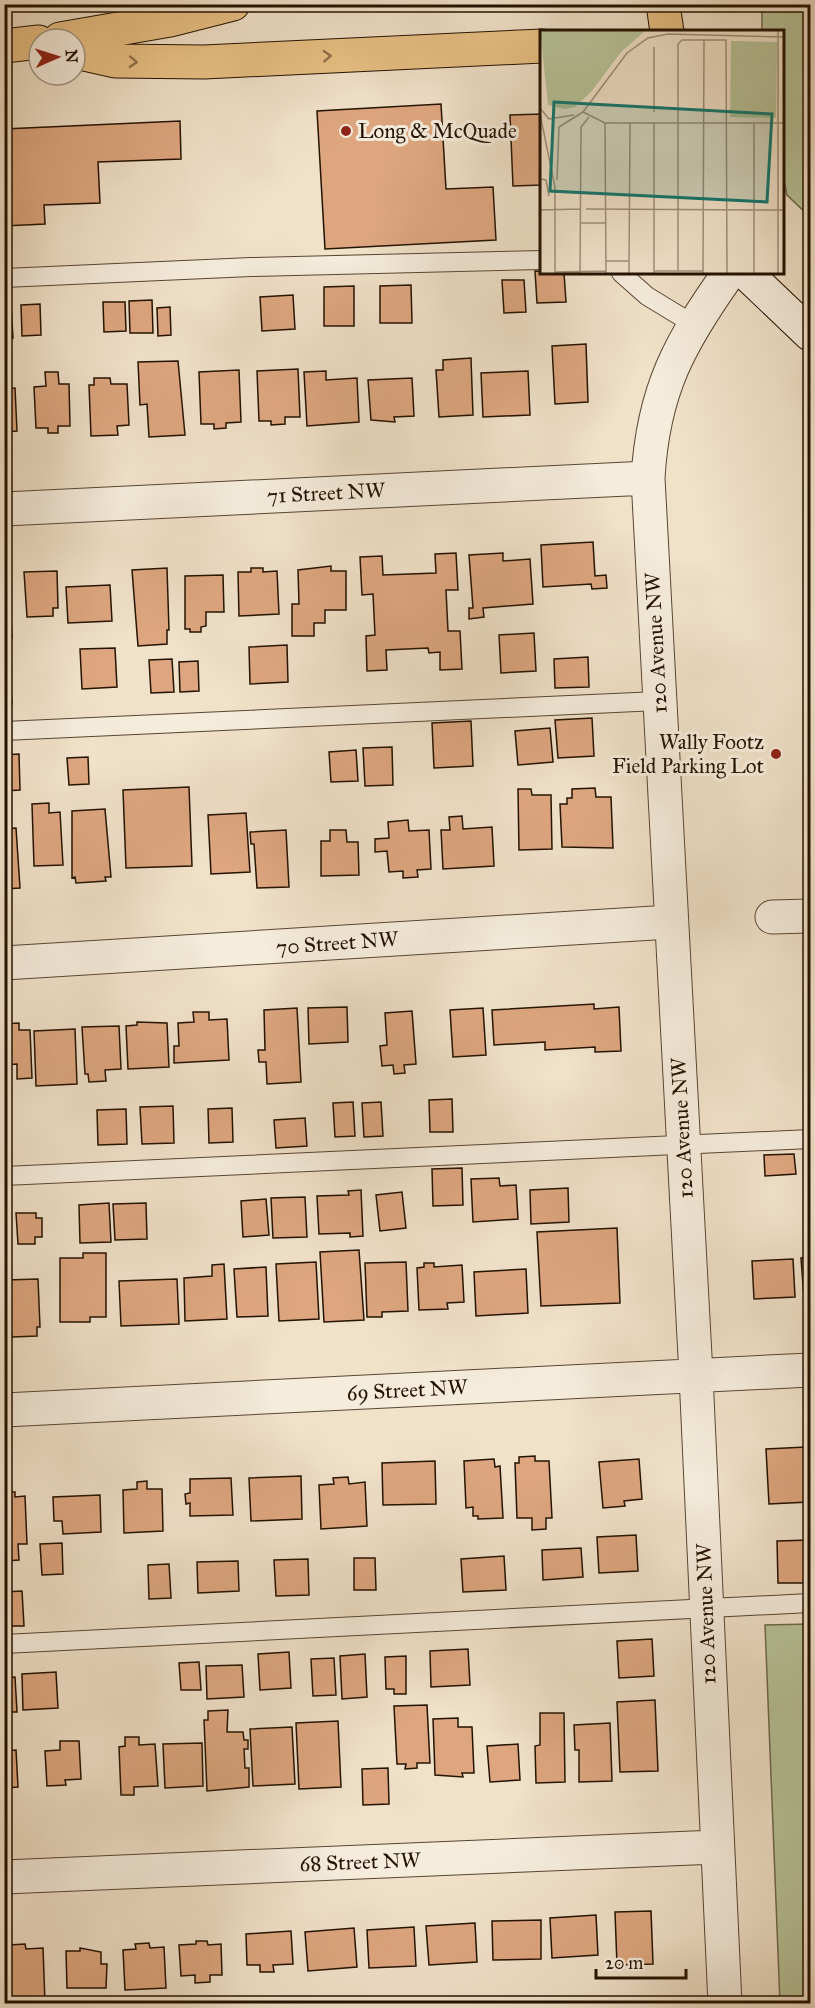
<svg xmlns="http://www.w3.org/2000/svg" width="815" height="2008" font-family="'IM FELL Great Primer',serif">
<rect width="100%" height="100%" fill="#f0e1c9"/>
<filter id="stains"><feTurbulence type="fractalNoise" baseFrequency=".00333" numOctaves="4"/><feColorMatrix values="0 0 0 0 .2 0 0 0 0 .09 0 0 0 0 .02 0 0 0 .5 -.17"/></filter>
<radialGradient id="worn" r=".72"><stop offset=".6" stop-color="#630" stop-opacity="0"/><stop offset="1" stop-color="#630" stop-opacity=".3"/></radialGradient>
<path fill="#b7c399" stroke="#6e6a4c" stroke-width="1.5" d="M762 5H810V217L787 195 784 181V32L762 31Z
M810 1624V2003H780L765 1625Z"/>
<path fill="#dda67f" stroke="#241200" stroke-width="1.5" d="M441 104 446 189 493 187 496 240 325 249 317 111Z
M542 114V185L513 186 510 115Z
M180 121 181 159 98 162 100 203 44 205 45 224 4 226V129Z
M535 271 564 273 566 302 537 303Z
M502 280H524L526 312 504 313Z
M411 285 412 323H380V286Z
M354 286V326H324V287Z
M293 295 295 329 262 331 260 297Z
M152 300 153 333H130L129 301Z
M103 302H125L126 331 104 332Z
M40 304 41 335 22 336 21 305Z
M4 305H11L13 338H4Z
M170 307 171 335 158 336 157 308Z
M586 344 588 402 555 404 552 346Z
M471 358 473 415 439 417 436 370H443V360Z
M178 361 185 435 149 437 147 404 140 405 138 362Z
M298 369 300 417H285V424L271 425V421H259L257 371Z
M239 370 241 422 226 423V428L214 429V424H201L199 372Z
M326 371V380L357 378 359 422 307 426 304 372Z
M528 371 530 415 483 417 481 373Z
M45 372H58L59 384H69L70 426H58V433H48V428H36L34 387 46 386Z
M94 378H110L111 384H127L129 425 117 426 118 435 91 436 89 385H94Z
M412 378 414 416 394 417 395 422 371 420 368 380Z
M15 388 17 431 4 432V389Z
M593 542 595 576 606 575 607 588 592 589 591 584 543 587 541 545Z
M456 553 458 590H446L448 631H460L462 669 440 670V652L429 653 428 648 386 650 387 670 367 671 366 636 375 635 373 594 362 595 360 557 382 556 383 575 436 573 435 554Z
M503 553V561L530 559 533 604 483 608 484 617 469 619V608H473L469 555Z
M331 566V571H346V610H325V623H314V636H292V604H299L298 570Z
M167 568 169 630H167V644L138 646 132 570Z
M251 568H263V572L277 571 279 614 239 616 238 572H251Z
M57 571 58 608H53V616L27 617 24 572Z
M223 575 224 612H206V626L201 627V632H190V629H185V576Z
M9 577 12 638H4V578Z
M110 585 112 621 68 623 66 587Z
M534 633 536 671 501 673 499 635Z
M287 645 288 682 250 684 249 647Z
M115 648 117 687 82 689 80 649Z
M588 657 589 687 555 688 554 659Z
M172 659 174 692 151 693 149 660Z
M198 661 199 691 180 692 179 662Z
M4 666H9L12 704H4Z
M592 718 594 756 558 758 555 720Z
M471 721 473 766 434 768 432 723Z
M550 728 553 762 518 765 515 731Z
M392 747 393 785 365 786 363 748Z
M356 750 358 781 331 782 329 752Z
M19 754 20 790 4 791V755Z
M88 757 89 784 69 785 67 758Z
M189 787 192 866 126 868 123 790Z
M595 788 596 797H611L613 848 562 847 560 804H567V798H572V789Z
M518 789H531L532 795H551L552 849 519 850Z
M49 803V813L60 812 63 865 34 866 32 804Z
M105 809 111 877H105L106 881 76 883 75 877 72 878V811Z
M246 813 250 872 211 874 208 815Z
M462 816 463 829 492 827 494 866 443 869 441 830H450L449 817Z
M408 820 409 831 429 830 431 869 417 870 418 877 403 878V871L389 872 387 851 375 852V839L389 838 388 822Z
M16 828 20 888 4 889V829Z
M286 830 289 887 257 888 254 844H251L250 832Z
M330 830H346L347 842H358L359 875 321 876V841H330Z
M594 1004V1009L619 1007 621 1051 595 1052V1047L545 1050V1042L494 1045 492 1010Z
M347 1007 348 1042 309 1044 308 1008Z
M297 1008 301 1082 267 1084 266 1062H259L258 1050H265L264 1010Z
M483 1008 486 1055 453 1057 450 1010Z
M412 1011 416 1064 404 1065 405 1073 394 1074 393 1065 382 1066 380 1046 387 1045 385 1013Z
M193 1012H209V1020L227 1019 229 1060 174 1063V1046H179L178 1023 194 1022Z
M137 1022 167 1023 169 1067 128 1069 126 1026 137 1025Z
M19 1023V1030H30L32 1078 17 1079V1064L4 1065V1024Z
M119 1026 121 1069 105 1070 106 1081 89 1082 88 1074H85L82 1027Z
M75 1029 77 1084 36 1086 34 1031Z
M452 1099 453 1132H430L429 1100Z
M353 1102 355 1136 335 1137 333 1103Z
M381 1102 383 1136 364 1137 362 1103Z
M173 1106 174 1143 142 1144 140 1107Z
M232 1108 233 1142 209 1143 208 1109Z
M126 1109 127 1144 98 1145 97 1110Z
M305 1118 307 1146 276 1148 274 1120Z
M794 1154 796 1174 765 1176 764 1155Z
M462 1168 463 1205 433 1206 432 1169Z
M499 1178 500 1186 516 1185 518 1219 473 1222 471 1179Z
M568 1188 569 1222 531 1224 530 1190Z
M361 1190 363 1236 350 1237V1233L319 1234 317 1196 349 1195 348 1191Z
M402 1192 406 1228 380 1231 376 1195Z
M305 1197 307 1237 273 1238 271 1198Z
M266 1199 269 1235 243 1237 241 1201Z
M109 1203 111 1242 80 1243 79 1205Z
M146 1203 147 1239 115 1240 113 1204Z
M16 1213H36V1218H42V1237H35V1244H18Z
M617 1228 620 1303 541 1306 537 1232Z
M359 1250 364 1320 324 1322 320 1252Z
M83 1253H106V1317H90V1322H60V1258H83Z
M810 1257V1297L804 1298 801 1258Z
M793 1259 795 1297 754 1299 752 1261Z
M316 1262 319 1319 279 1321 276 1264Z
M406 1262 408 1311 382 1312V1317H367L365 1263Z
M424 1263H434V1267L462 1265 464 1302 447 1303 448 1309 419 1310 417 1268 424 1267Z
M224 1264 227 1319 185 1321 184 1278 212 1276V1265Z
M266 1267 268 1316 237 1317 234 1269Z
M526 1269 528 1313 476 1316 474 1272Z
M38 1279 40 1327H37V1336L12 1337 11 1329H8L6 1280Z
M177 1279 179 1324 121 1326 119 1281Z
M806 1447 809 1502 769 1504 766 1449Z
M535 1456V1461H549L552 1518H546V1529L532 1530V1518H517L515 1463H519V1457Z
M494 1459 495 1467 500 1466 503 1518 478 1519V1516H473V1507L466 1508 464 1461Z
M639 1459 642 1499 624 1501 625 1506 603 1508 599 1462Z
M435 1461 436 1504 383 1505 382 1463Z
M301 1476 302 1519 251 1521 249 1478Z
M348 1477 349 1484 365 1482 367 1526 321 1529 319 1485 334 1484 333 1478Z
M231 1478 233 1515 190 1516V1503L186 1504 185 1494 190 1493V1479Z
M147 1481V1489H162L163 1531 124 1533 123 1490 137 1489V1482Z
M4 1492H15V1497L25 1496 27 1544H18L19 1560 4 1561Z
M100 1495 101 1532 63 1534 62 1521H54L53 1497Z
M636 1535 638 1571 599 1573 597 1537Z
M810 1540V1583H778L777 1541Z
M62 1543 63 1574 42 1575 40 1544Z
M581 1548 583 1577 543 1580 542 1550Z
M504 1556 506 1590 463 1592 461 1559Z
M354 1558H375L376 1590H354Z
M308 1559 309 1595 276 1596 274 1560Z
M238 1561 239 1591 198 1593 197 1562Z
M169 1564 171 1598 149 1599 148 1565Z
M22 1591 24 1626H4V1592Z
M652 1639 654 1676 619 1678 617 1641Z
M468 1649 470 1685 431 1687 430 1651Z
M289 1652 291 1688 260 1690 258 1654Z
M365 1654 367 1697 342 1699 340 1656Z
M406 1656V1694H394V1689H386L385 1657Z
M334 1658 336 1695 313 1696 311 1659Z
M199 1662 201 1690H181L179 1663Z
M242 1665 244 1697 207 1699 206 1666Z
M56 1672 58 1708 23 1710 22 1674Z
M15 1677 17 1712H4V1678Z
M655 1700 658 1771 620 1772 617 1702Z
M427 1705 430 1763H417V1768L405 1769 406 1764H397L394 1706Z
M228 1710 227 1732H243L244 1740H248V1749H244L245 1768H249V1787L207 1791 204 1720H208V1711Z
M540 1713H564L565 1782 536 1783 535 1746 540 1745Z
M458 1718V1727H472L474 1773H462L463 1777 435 1775 433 1719Z
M338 1721 341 1787 299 1789 296 1723Z
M610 1723 612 1781 579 1782V1750H575L574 1725Z
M292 1727 295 1784 253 1786 250 1729Z
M125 1737H139V1745L155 1744 158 1786 134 1787V1795H121L119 1747 125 1746Z
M60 1741H79L81 1779 65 1780 66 1785 47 1786 45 1751 60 1750Z
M202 1743 203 1786 165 1788 163 1744Z
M518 1744 520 1780 490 1782 487 1746Z
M16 1750 18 1787 5 1788 4 1792V1751Z
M388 1768 389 1804 363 1805 362 1769Z
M651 1911 653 1964 617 1965 615 1912Z
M596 1915 598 1955 552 1958 550 1918Z
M541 1920V1959L493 1960 492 1921Z
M475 1923 477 1962 429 1965 426 1926Z
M414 1927 416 1966 369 1968 367 1930Z
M354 1928 357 1967 308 1971 305 1932Z
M291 1931 293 1964 273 1965 274 1972H260V1965H247L246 1934Z
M196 1941H207L208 1945 221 1944 222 1975H210V1982L195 1983V1975L181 1976 179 1945 196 1944Z
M149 1943 150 1948 164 1947 166 1988 125 1990 123 1950 136 1949 135 1944Z
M25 1944 26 1949 43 1948 45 2003 4 2004V1950H9V1945Z
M80 1948 101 1952V1964H107L106 1988H67L66 1951H80Z
M464 1999V2004H426V2001Z
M524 1999V2004H490V2001Z"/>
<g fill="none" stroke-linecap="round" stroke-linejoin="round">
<defs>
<path id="lane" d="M621 273 647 296 693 324
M4 278 251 267 542 260
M4 731 658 701
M4 1176 810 1139
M4 1644 810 1603"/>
<path id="street" d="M4 509 648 478
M772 917 810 916
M4 963 670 922
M4 1410 810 1370
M4 1877 716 1847
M725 2004 696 1375 648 478C653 390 680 342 729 273"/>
<path id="secondary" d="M746 273 810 334"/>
<path id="primary" d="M663 4 667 32
M60 39 170 20 233 4
M4 46 39 42
M75 52 115 61 204 62 542 46"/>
</defs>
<use href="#lane" stroke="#574632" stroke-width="20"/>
<use href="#street" stroke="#574632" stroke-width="35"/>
<use href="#secondary" stroke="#241200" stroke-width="35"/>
<use href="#primary" stroke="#241200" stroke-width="35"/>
<use href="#lane" stroke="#f5ecdc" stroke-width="18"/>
<use href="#street" stroke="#f5ecdc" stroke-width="33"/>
<use href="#secondary" stroke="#f5ecdc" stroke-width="33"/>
<use href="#primary" stroke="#e8c084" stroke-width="33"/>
</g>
<defs><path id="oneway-chevron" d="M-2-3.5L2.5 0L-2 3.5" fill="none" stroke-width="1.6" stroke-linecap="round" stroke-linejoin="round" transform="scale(1.5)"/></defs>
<g stroke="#907249">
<use href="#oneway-chevron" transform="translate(327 56) rotate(-3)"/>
<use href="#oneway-chevron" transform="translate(133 62) rotate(3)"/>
</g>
<g fill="#8f2418" stroke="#f5ecdc" stroke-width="2">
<circle cx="346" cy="131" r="6"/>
<circle cx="776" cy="754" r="6"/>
</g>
<g text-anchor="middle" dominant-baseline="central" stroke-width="6" stroke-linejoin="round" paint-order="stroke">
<g font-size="21" fill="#241200" stroke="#f5ecdc" text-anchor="start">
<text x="358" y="131">Long &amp; McQuade</text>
<text x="764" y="742" text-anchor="end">Wally Footz<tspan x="764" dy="24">Field Parking Lot</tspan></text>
</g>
<g font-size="21" fill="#241200" stroke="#f5ecdc">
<text transform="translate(326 493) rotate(-3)">71 Street NW</text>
<text transform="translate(656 643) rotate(-93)">120 Avenue NW</text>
<text transform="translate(337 943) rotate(-4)">70 Street NW</text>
<text transform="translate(682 1128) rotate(-93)">120 Avenue NW</text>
<text transform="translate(407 1390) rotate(-3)">69 Street NW</text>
<text transform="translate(706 1614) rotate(-92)">120 Avenue NW</text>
<text transform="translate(360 1862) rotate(-2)">68 Street NW</text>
</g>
</g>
<g transform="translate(540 30)">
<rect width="244" height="244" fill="#f0e1c9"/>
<path d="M0 0H104V2L81 22 51 62 35 77 25 79 8 75ZM191 11 237 12 236 88 190 87Z" fill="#b7c399"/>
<path fill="none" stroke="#9e8e79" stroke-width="1.5" d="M245 7 128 4 108 8 87 23 43 82 65 93H245M0 78 9 89 34 85M114 82V17M0 84 15 157V244M65 93 66 244M114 93V244M0 149 6 150 9 166M17 150 19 97 43 82M46 179 245 180M0 180 40 179M40 193H65M66 231H89M114 241H163M138 241V14L142 10H186L187 244M15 242 66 241M40 244 41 97 49 87M89 244 90 93M163 244 164 10M214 244V94M238 244V0"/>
<path fill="#0f766e" fill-opacity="0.15" stroke="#0f766e" stroke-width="3" d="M14 72 232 84 227 172 10 161Z"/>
<rect width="244" height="244" fill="none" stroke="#241200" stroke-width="3"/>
</g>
<rect width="815" height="2008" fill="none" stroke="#f0e1c9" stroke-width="24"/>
<rect x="6" y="6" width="803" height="1996" fill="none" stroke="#241200" stroke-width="3"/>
<rect x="12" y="12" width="791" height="1984" fill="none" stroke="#241200" stroke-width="1.5"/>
<g transform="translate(57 57) rotate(87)"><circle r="28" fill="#f5ecdc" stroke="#a19584" stroke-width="1.5"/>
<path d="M0-4.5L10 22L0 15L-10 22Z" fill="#8f2418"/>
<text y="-9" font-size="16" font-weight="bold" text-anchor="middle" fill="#241200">N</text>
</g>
<path d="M596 1969v9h90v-9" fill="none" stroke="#241200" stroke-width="3"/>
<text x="605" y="1969" font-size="18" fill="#241200" stroke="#f5ecdc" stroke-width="4.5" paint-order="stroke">20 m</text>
<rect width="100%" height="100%" filter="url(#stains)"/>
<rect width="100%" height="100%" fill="url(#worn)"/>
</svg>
